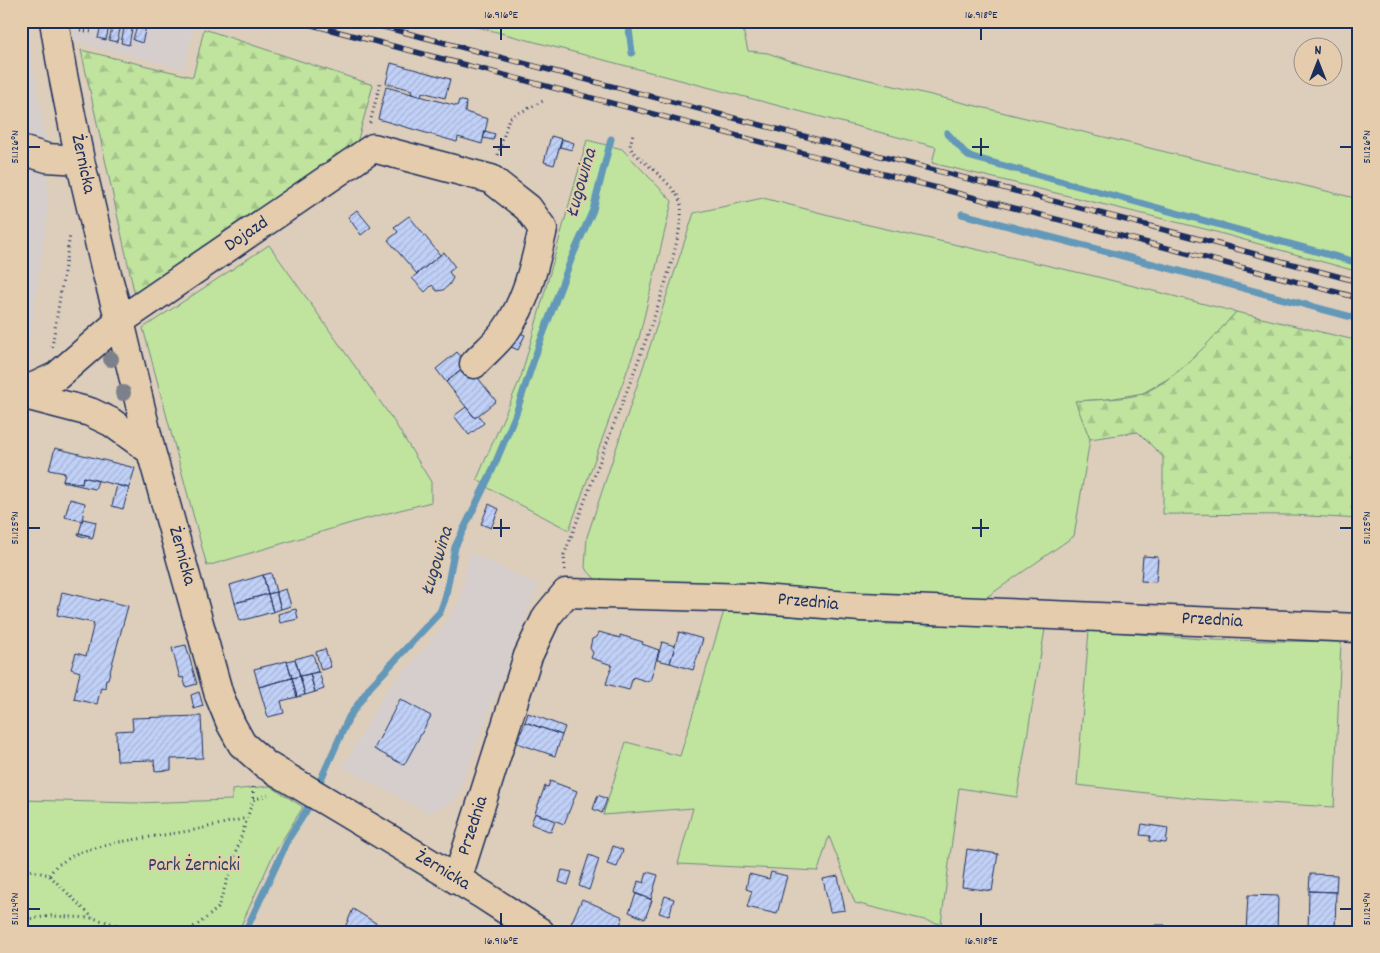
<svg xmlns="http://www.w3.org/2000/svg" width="1380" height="953" font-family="Dekko,sans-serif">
<defs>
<pattern id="forest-firs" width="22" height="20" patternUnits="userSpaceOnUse" patternTransform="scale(1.25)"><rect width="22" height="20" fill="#c0e49e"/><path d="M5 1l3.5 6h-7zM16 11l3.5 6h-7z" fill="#a4c48a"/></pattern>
<pattern id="building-hatch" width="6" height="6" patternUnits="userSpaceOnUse" patternTransform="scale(1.25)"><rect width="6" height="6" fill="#c1d0f6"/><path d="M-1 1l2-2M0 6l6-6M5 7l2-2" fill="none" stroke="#a5b3d5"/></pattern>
</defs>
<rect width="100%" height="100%" fill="#ddcdbb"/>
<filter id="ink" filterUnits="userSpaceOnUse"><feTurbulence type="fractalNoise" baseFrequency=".02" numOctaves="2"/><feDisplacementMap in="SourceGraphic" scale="10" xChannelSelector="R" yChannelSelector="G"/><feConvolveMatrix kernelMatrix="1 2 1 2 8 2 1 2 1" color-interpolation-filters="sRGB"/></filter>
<g filter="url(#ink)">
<path fill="#d5cecd" d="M73 21H196L184 69 75 42Z
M21 33 28 34 47 149 48 211 28 350 21 349Z
M470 552 538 585 455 801 429 813 343 767 388 688 431 642 459 603Z"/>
<path fill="#c0e49e" stroke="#6e8a7e" d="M455 21H741L748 51 768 53 787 60 1359 199V272L1209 230 932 163 936 147Z
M587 140 622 149 672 201 639 338 569 530 490 489 477 479 521 377Z
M763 198 860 223 1094 276 1236 312 1207 345 1171 377 1143 393 1109 399 1076 401 1090 439 1074 536 984 599 600 584 585 568 587 537 694 213Z
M269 245 393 420 431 482V502L361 520 207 566 143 328Z
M724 611 888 624 983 626 1045 629 1017 797 959 788 941 924 855 903 829 836 818 871 678 864 693 808 603 815 626 742 680 756Z
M1089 630 1214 640 1341 642 1334 807 1200 799 1077 785Z
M270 786 303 807 273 855 238 932H21V800L134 803 232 800V790Z"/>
<path fill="url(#forest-firs)" stroke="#6e8a7e" d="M204 29 373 85 356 146 136 300 81 50 193 77Z
M1236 312 1359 341V519L1294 515 1163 514V457L1138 432 1090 439 1075 401C1093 400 1129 399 1144 393 1181 376 1209 342 1236 312Z"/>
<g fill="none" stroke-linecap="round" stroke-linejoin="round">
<path stroke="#6498b9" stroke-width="7" d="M628 21 632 53
M947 133 968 156 1359 263
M962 214 1123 256 1359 319
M317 788 349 717 370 687 440 612 445 599 455 547 492 471 515 416 539 345 572 257 593 210 611 139
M245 932 290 836 306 811 312 798"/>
</g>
<path fill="url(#building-hatch)" stroke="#1b2f5e" d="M102 21H110L106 40 98 38Z
M114 21 122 22 117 42 109 40Z
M125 23 133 24 129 45 121 43Z
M137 25 146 27 142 43 133 40Z
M391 63 450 79 445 98 422 92 421 96 411 94 412 90 386 83Z
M386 87 457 106 459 100 466 102 465 112 488 119 482 144 458 137 457 142 378 119Z
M485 131 495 134 493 140 483 138Z
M551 136 562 139 554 165 544 162Z
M562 139 574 143 572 150 560 147Z
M357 210 371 227 361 235 348 217Z
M409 216 440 255 417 274 388 240 398 232 394 227Z
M444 252 455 267 449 272 453 278 449 285 443 290 437 291 432 285 425 292 412 278Z
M515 331 525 335 518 350 509 346Z
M457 352 468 365 446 382 436 369Z
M468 365 496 401 475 418 446 382Z
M466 407 475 418 478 415 484 423 469 435 454 416Z
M55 448 135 468 129 488 83 477 82 484 63 480 65 473 49 470Z
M83 477 98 481 95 489 63 482V480L82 484Z
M117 485 129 488 123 509 112 506Z
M70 499 85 503 82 521 65 517Z
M489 504 499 509 491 528 481 524Z
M83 519 96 522 93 537 79 533Z
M79 533 93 537 92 539 78 535Z
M1143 556 1158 557 1156 582 1141 581Z
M271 573 276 592 268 594 263 575Z
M263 575 268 594 235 603 230 585Z
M286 589 291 606 281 609 276 592Z
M62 592 100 601V599L128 606 108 679H106L105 688 101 687 97 704 74 699 80 672 71 669 76 653 86 656 94 623 57 615Z
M276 592 281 609 273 612 268 594Z
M268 594 273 612 240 621 235 603Z
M296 609 298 619 280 623 278 614Z
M599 632 620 638V635L643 642 642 644 659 650 650 682 633 677 629 690 606 684 612 665 591 658 593 653 590 648 592 639 597 637Z
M679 632 703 639 693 670 670 663Z
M662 642 675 646 670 663 657 660Z
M186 645 197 684 186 687 183 677 180 678 172 648Z
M325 649 331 667 321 670 316 652Z
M313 654 318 672 300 676 295 659Z
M295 659 300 676 292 678 287 661Z
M287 661 292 678 259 687 254 669Z
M316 672H319L324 689 315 692 310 674Z
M310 674 315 692 305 695 300 676Z
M300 676 305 695 297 697 292 678Z
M292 678 297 697 281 701 284 713 268 717 259 687Z
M199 692 203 706 194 709 191 695Z
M400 699 431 716 404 765 374 749Z
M528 713 565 727 562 735 525 722Z
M201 716 203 758 171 759V770L155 771 154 760 117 761 116 731 133 730 132 718Z
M525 722 562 735 555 756 517 743Z
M550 781 577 791 564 824 535 813 545 786 548 787Z
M598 795 607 799 602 813 593 809Z
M535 813 555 821 551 832 531 824Z
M1142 824 1168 828 1166 843 1149 841 1150 836 1140 835Z
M613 846 623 850 617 867 607 864Z
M967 849 998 854 992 891 962 887Z
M589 855 599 859 589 890 579 886Z
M562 870 572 872 568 885 559 882Z
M647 872 658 875 651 899 635 893 638 881 644 883Z
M771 872 787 876 777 914 747 907 752 891 746 889 749 874 769 879Z
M1310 874 1337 875 1336 892 1309 891Z
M838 876 845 910 830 912 823 879Z
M1309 891 1336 892 1335 932H1308Z
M636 894 652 900 645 919 629 912Z
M1248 895 1278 896 1277 932H1246Z
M665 896 674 899 669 916 659 913Z
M582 899 623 917 617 932H583L570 926Z
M353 909 379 925 377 930 380 932H343Z
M1155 925H1165V932H1154Z"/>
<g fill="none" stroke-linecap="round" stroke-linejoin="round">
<defs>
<path id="minor" d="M54 21 62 70 80 160 105 267 120 321 151 451 219 695 231 724 242 744 266 765 483 895 540 932
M21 150 47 158 80 160
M21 391 38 385 57 376 120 321 373 148 491 179 528 208 543 229C535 263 527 301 506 330 497 343 484 353 474 364
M21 394 90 412 111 422 151 451
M457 880 528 656 547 616 566 593 750 598 861 607 1359 628"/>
</defs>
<use href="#minor" stroke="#1b2f5e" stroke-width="31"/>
<path stroke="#1b2f5e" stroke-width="3" stroke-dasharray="1 4" stroke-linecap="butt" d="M237 21 259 26
M80 30 93 32
M370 123 381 80
M498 155 509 118 543 101
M52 347 70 235
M565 570 564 555C581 512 597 468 614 424 628 387 691 232 680 201 675 186 645 163 633 152L630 146 633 133
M253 787V800
M21 868 49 875 93 918
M49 875 56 866 79 852 119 842 195 830 247 818
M21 920 51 916 93 918 142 932
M185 932 200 923 218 908 253 800 268 795"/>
<use href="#minor" stroke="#e4ccac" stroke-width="28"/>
<defs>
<path id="rail" d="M297 21 1359 298
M361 21 1188 236 1359 282"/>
</defs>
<use href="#rail" stroke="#1b2f5e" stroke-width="5.5"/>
<use href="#rail" stroke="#e4ccac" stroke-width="4" stroke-dasharray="11" stroke-linecap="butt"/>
</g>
<g fill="#7c808b">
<circle cx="111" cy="359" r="8"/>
<circle cx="123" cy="393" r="8"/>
</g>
</g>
<path fill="none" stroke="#1b2f5e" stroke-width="2" d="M501 28V40M981 28V40M501 138V156M981 138V156M28 147H40M493 147H510M972 147H989M1340 147H1352M501 519V537M981 519V537M28 528H40M493 528H510M972 528H989M1340 528H1352M28 909H40M1340 909H1352M501 913V926M981 913V926"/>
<g text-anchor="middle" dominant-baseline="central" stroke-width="4" stroke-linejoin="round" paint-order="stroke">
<g font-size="19" fill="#1b2f5e" stroke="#e4ccac">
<text transform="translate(82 164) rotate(78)">Żernicka</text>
<text transform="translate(247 235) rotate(-34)">Dojazd</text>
<text transform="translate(181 556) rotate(75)">Żernicka</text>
<text transform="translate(808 603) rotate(5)">Przednia</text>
<text transform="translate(1212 621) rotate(3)">Przednia</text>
<text transform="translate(474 826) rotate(-72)">Przednia</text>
<text transform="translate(442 871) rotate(31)">Żernicka</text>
</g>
<g font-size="19" fill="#2c4164" stroke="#e4ccac">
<text x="194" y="866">Park Żernicki</text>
</g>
<g font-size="20" font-style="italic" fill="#27406d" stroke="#e4ccac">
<text transform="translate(582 183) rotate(-74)">Ługowina</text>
<text transform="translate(438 561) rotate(-73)">Ługowina</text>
</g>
</g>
<rect width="1380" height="953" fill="none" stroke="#e4ccac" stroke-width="55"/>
<g transform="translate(1318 62)"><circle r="24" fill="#e4ccac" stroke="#948d8d"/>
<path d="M0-4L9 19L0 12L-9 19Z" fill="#1b2f5e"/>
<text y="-8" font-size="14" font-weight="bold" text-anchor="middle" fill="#1b2f5e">N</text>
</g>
<rect x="28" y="28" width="1324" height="898" fill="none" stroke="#1b2f5e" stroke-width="2"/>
<g font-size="12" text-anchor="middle" fill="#1b2f5e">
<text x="501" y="18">16.916°E</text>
<text x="981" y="18">16.918°E</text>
<text transform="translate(14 147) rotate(-90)" y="4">51.126°N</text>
<text transform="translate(1366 147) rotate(-90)" y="4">51.126°N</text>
<text transform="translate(14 528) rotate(-90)" y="4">51.125°N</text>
<text transform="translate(1366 528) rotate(-90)" y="4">51.125°N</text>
<text transform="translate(14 909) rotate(-90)" y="4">51.124°N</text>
<text transform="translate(1366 909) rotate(-90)" y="4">51.124°N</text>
<text x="501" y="944">16.916°E</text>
<text x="981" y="944">16.918°E</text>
</g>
</svg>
